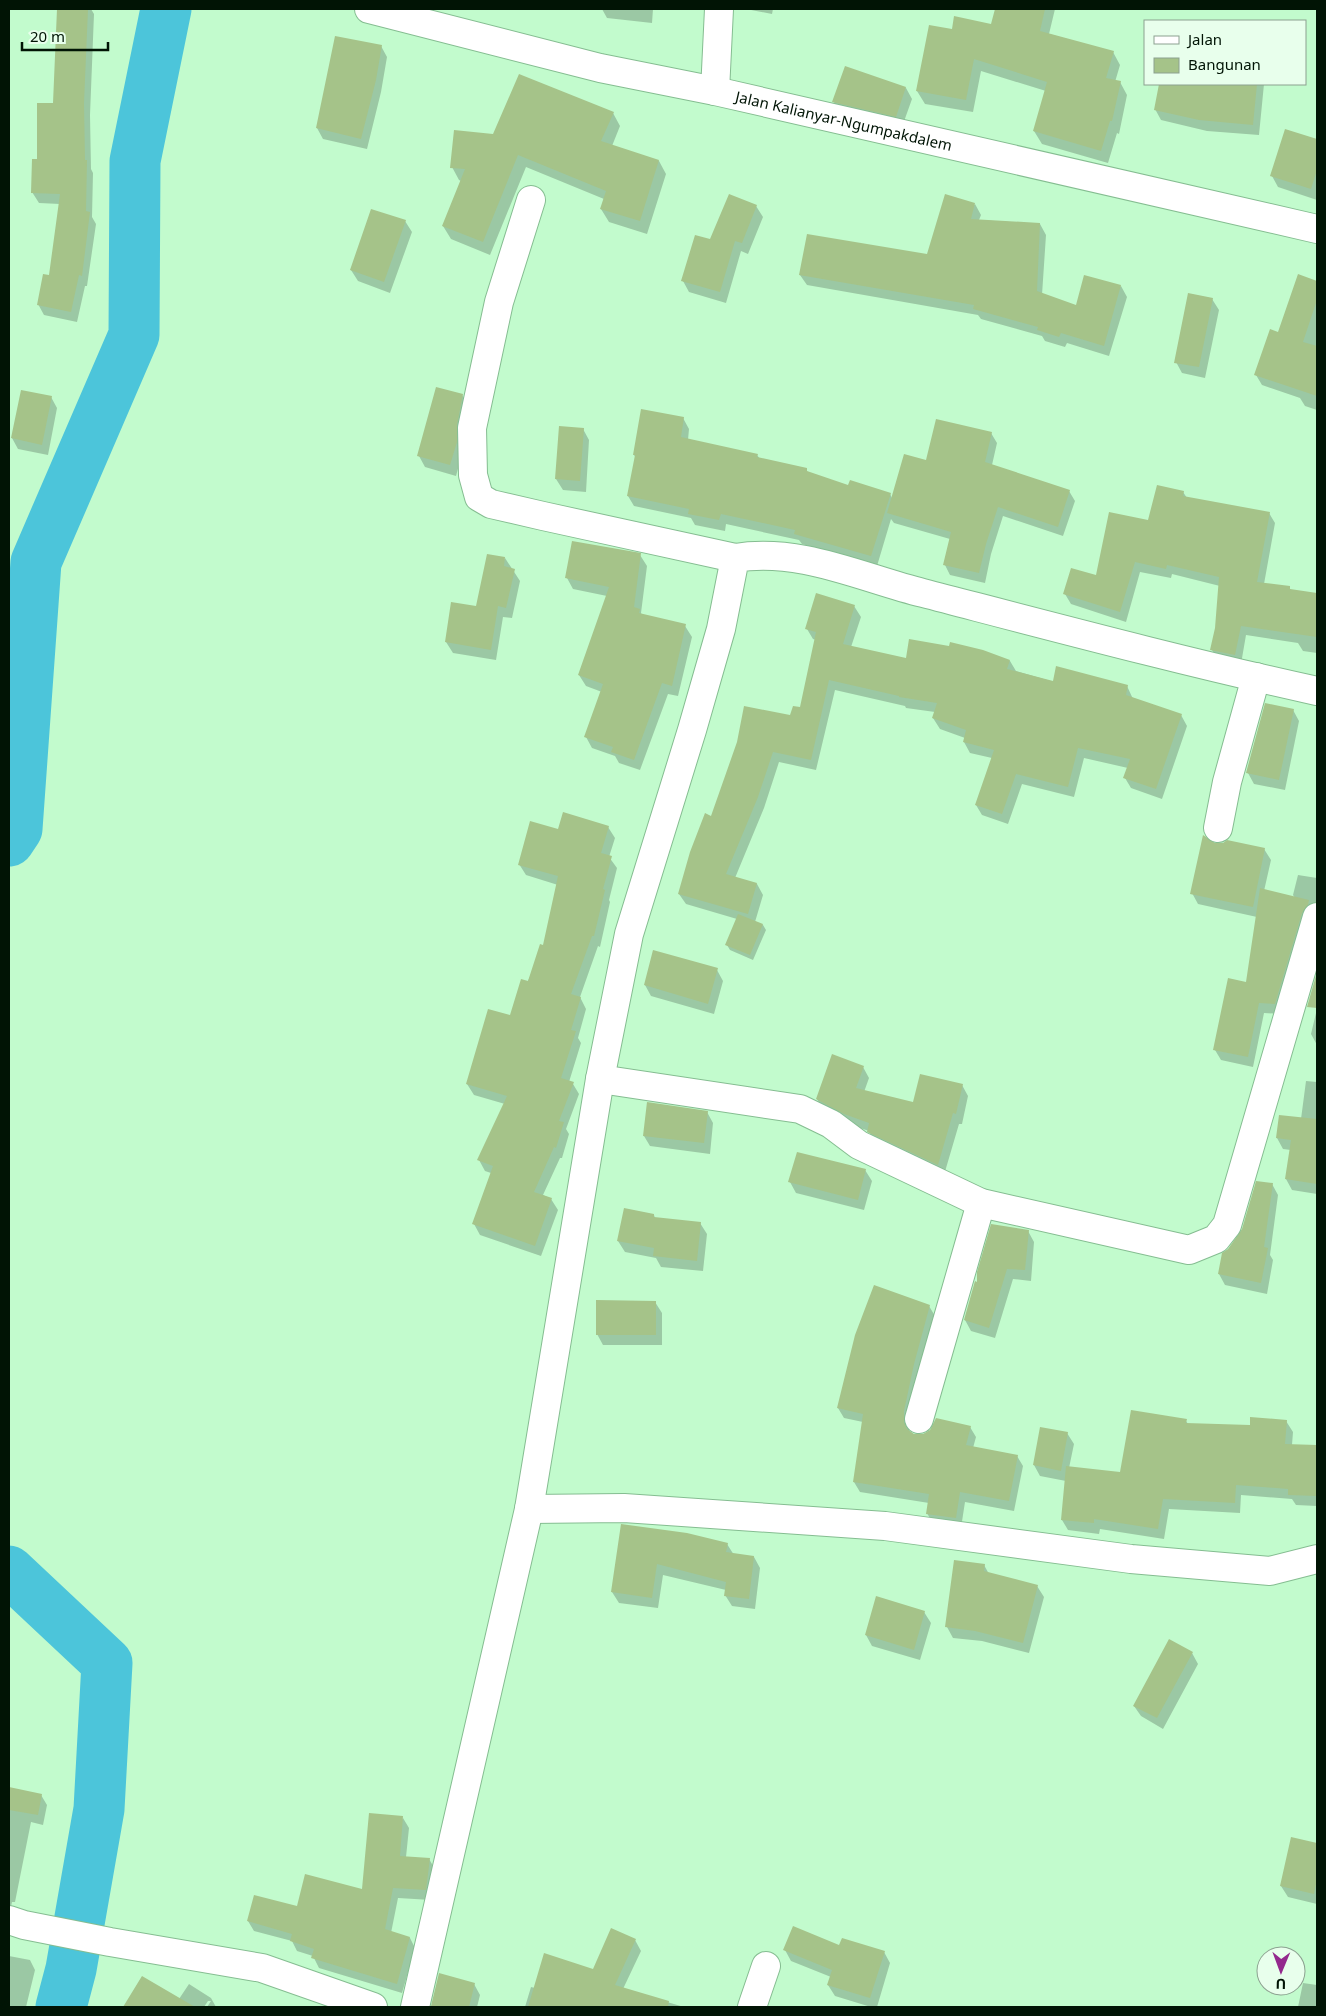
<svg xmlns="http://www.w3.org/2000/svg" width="1326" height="2016" font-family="'Noto Sans',sans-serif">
<rect width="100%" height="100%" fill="#c2fbcd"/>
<path fill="#0003" d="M58 9H91L94 14 90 115 91 169 93 173 92 217 96 224 87 286H85L77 322 44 315 38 304 50 276 60 204 39 203 32 192 38 160 55 104Z
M602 9H653L652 23 607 18Z
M746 9H773L772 14Z
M996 9H1055L1049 34 1113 52 1120 65 1115 82H1120L1127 95 1119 134 1117 133 1108 163 1042 144 1034 131 1046 91 981 71 973 112 925 104 917 91 953 30 992 25Z
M381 46 387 57 381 92 367 149 323 139 317 128Z
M1160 84H1264L1259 135 1207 131 1161 120 1155 109Z
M906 88 912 99 902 127 840 113 834 102Z
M613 113 620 126 612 146 659 161 666 174 647 234 609 222 601 209 604 199 526 167 490 255 451 239 443 226 461 181 459 180 452 167Z
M1286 130 1317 140V200L1278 187 1272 176Z
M730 196 756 206 763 217 748 254 741 251 726 303 689 292 683 281 711 241Z
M975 204 981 215 979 220 1040 224 1046 235 1042 295 1077 306 1121 286 1127 297 1109 356 1067 343 1065 347 1045 341 1042 336 981 319 978 315 807 285 800 275 928 256Z
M405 221 412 232 390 293 358 281 351 270Z
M1299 276 1317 282V410L1305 406 1300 398 1262 385 1256 375 1279 334Z
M1212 299 1219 310 1205 378 1182 373 1176 362Z
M462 395 469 406 462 454 456 476 425 467 419 456Z
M51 397 57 408 48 455 18 449 12 438Z
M683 418 689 429 688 440 757 455 760 459 806 469 808 473 849 486 890 494 892 498 927 462 991 433 997 443 992 465 1069 491 1075 501 1063 536 1003 516 991 554 985 583 950 575 945 565 950 539 894 523 891 519 877 566 802 544 799 540 726 524 725 531 695 525 691 518 634 506 628 496 636 458 634 455Z
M560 427 583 429 589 440 586 492 563 490 556 479Z
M1183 492 1187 498 1269 513 1275 523 1264 584 1289 587 1291 591 1317 594V653L1303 651 1298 643 1246 635 1241 664 1218 660 1212 650 1216 629 1220 586 1172 574 1171 578 1140 572 1126 622 1071 604 1065 594 1097 576 1149 521Z
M640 555 647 566 641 613 642 615 685 626 692 637 678 696 668 694 640 770 619 763 615 756 592 748 586 737 602 692 586 686 579 675 607 596 573 589 567 578Z
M505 558 520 581 512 618 503 617 496 660 453 653 446 642 477 607Z
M854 606 861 617 851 647 907 660 1010 661 1016 671 1054 682 1127 686 1133 699 1181 715 1187 726 1162 799 1131 788 1125 778 1128 768 1084 758 1074 797 1022 784 1008 824 982 815 976 805 992 758 970 753 964 742 965 738 940 729 933 718 935 712 906 708 905 706 835 690 816 770 779 762 764 808 735 878 757 884 763 895 755 922 763 925 766 930 753 960 730 950 727 945 737 919 686 904 679 894 712 817 791 716 801 709 816 640 813 639 807 629Z
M1293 710 1299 721 1285 790 1254 784 1248 773Z
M608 827 615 838 609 857 617 868 609 900 610 902 600 947 598 946 580 997 586 1009 578 1038 581 1043 569 1082 573 1084 579 1094 566 1129 569 1134 562 1158H560L543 1195 551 1199 558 1210 541 1256 480 1235 474 1224 491 1173 485 1171 479 1160 505 1104 474 1095 467 1084 511 1017 544 947 558 885 526 875 519 864 559 831Z
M1214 844 1264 849 1271 860 1264 891 1295 898 1293 895 1298 875 1317 878V910L1281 1014 1264 1013 1253 1067 1221 1060 1215 1050 1247 983 1257 917 1198 904 1192 893Z
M717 970 723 981 714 1014 651 996 645 985Z
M1317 1009V1045L1311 1034Z
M863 1067 869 1078 864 1092 914 1104 962 1085 968 1096 962 1124H959L944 1175 875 1143 869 1131 851 1125 823 1110 817 1099Z
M1306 1081 1317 1082V1194L1292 1190 1286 1179 1291 1150 1283 1149 1277 1138 1301 1119Z
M707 1112 713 1123 710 1154 650 1146 644 1136Z
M865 1170 872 1181 864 1210 796 1193 790 1182Z
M1272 1184 1278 1195 1270 1255 1273 1260 1267 1294 1225 1285 1219 1274 1229 1250Z
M654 1215 655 1218 700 1223 707 1234 703 1271 661 1267 656 1258 625 1252 618 1241Z
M1028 1231 1034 1242 1031 1281 1013 1279 995 1338 971 1331 965 1320 978 1283Z
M655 1302 662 1313V1345H603L597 1334Z
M929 1306 935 1316 909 1422V1432L914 1435H924L970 1427 976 1437 973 1448 1017 1456 1023 1466 1014 1511 965 1502 961 1528 933 1524 927 1513 929 1503 860 1492 854 1482 863 1422 844 1418 838 1408Z
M1186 1421 1188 1424 1251 1426 1286 1421 1293 1432 1292 1445 1317 1447V1506L1296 1505 1292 1499 1241 1495 1240 1513 1169 1509 1164 1539 1100 1529 1099 1534 1068 1530 1062 1520 1066 1481 1040 1476 1034 1465 1041 1428 1067 1433 1074 1444 1069 1468 1121 1473Z
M622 1525 727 1544 734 1555 754 1557 760 1568 755 1609 732 1606 725 1595 726 1590 663 1575 658 1608 619 1603 612 1592Z
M984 1565 989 1574 1037 1586 1044 1597 1029 1653 982 1641 953 1638 947 1627Z
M924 1612 931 1623 920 1660 872 1646 866 1635Z
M1192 1653 1198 1664 1163 1729 1141 1716 1134 1706Z
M9 1788 41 1795 47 1805 43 1825 31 1822 15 1902H12L9 1916Z
M403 1818 409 1828 406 1857 429 1859 435 1869 431 1900 398 1898 391 1933 410 1938 415 1948 402 1993 319 1968 313 1956 297 1951 292 1941 254 1931 248 1921 364 1891Z
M1292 1839 1317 1845V1904L1288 1897 1281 1886Z
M635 1940 641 1951 623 1989 684 2007H525L531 1987 535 1988 594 1970Z
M840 1947 884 1952 890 1963 877 2007H871L835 1996 828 1985 831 1977 791 1961 785 1950Z
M9 1956 30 1960 35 1970 26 2007H9Z
M440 1975 474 1984 480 1995 477 2007H433Z
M142 1977 179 1999 189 1984 211 1998 216 2007H207L211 2001H208L204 2007H124Z
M1303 1983 1317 1985V2007H1298Z"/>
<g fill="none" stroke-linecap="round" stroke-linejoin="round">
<path stroke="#4cc5da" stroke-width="51" d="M9 841 17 829 36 562 134 335 135 161 166 9
M9 1571 107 1663 99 1809 71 1969 61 2007"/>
</g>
<path fill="#a5c389" d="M57 9H88L84 103 85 160H87L86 211 90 212 82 276 79 275 71 312 37 305 43 274 49 275 60 194 31 193 32 159H37V103H53Z
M995 9H1045L1040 31 1114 51 1106 78 1121 81 1112 121H1110L1101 151 1033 131 1047 82 974 59 966 100 916 91 929 25 952 29 954 16 991 24Z
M335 36 382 45 376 80 361 139 316 128Z
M845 66 906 87 896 117 832 102Z
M519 74 614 112 601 141 659 160 640 221 600 209 606 191 518 155 483 242 442 226 465 169 450 168 454 130 493 134Z
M1159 84H1257L1253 125 1199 120 1154 110Z
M1285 129 1317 139V170L1311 189 1270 176Z
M729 194 757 205 742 243 735 241 720 292 681 281 695 235 710 239Z
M945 194 975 203 971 219 1040 223 1037 291 1076 305 1084 275 1121 285 1104 346 1061 333 1059 337 1037 330 1038 327 973 309 974 305 799 275 807 234 927 254Z
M371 209 406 220 384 282 350 270Z
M1298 274 1317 281V300L1303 342 1317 346V396L1254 375 1270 329 1278 332Z
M1188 293 1213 298 1199 367 1174 363Z
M436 387 463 394 457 425V442L450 465 417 456Z
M21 390 52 396 42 445 11 438Z
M641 409 684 417 681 437 758 454 757 457 807 468V471L848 485 850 480 891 493 871 556 794 534 795 530 721 514 719 520 688 514 689 509 627 496 635 455H633Z
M936 419 992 432 985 462 1070 490 1058 527 998 507 986 544 979 573 943 565 951 532 887 513 904 454 926 460Z
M559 426 584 428 580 481 555 479Z
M1157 485 1184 491 1183 496 1270 512 1257 582 1290 586V589L1317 593V637L1241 626 1235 655 1210 650 1215 628 1219 577 1167 565 1166 569 1135 562 1120 612 1063 594 1071 568 1096 575 1109 512 1148 520Z
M572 541 641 553 634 607 640 609 639 613 686 624 672 686 662 683 634 760 611 752 613 747 584 737 603 684 578 675 609 587 565 578Z
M487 554 505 557 504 566 515 569 506 608 498 606 491 650 445 642 451 602 476 606Z
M816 593 855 605 843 644 906 658 909 639 949 646 950 642 983 650 1010 660 1007 669 1053 681 1056 666 1128 685 1126 695 1182 714 1156 789 1123 778 1130 759 1078 748 1068 787 1016 774 1002 814 975 805 994 750 963 742 966 730 932 718 937 703 899 697V696L829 680 811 760 773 752 758 797 726 874 757 883 748 914 678 894 690 852 705 813 711 816 737 742 744 706 790 715 793 706 800 707 816 632 805 629Z
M1265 703 1294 709 1279 780 1246 773Z
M563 812 609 826 601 853 612 856 603 889 605 890 594 936H592L571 994 581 997 571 1030 576 1031 561 1078 574 1082 559 1121 564 1122 556 1148 554 1147 534 1192 552 1198 535 1246 472 1224 493 1166 477 1160 507 1096 466 1084 488 1009 510 1015 521 979 528 981 540 944 543 945 558 876 518 865 530 821 558 829Z
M1203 835 1215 843H1223L1227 840 1265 848 1253 907 1190 894Z
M1260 888 1309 900 1308 905 1302 913 1275 1004 1259 1003 1248 1057 1213 1050 1228 978 1246 982Z
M738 914 763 924 750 955 725 945Z
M653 950 718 968 708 1004 644 985Z
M1317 972V1008L1307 1007Z
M832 1054 864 1066 856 1088 913 1102 920 1074 963 1084 956 1114 953 1113 938 1165 867 1132 869 1123 844 1114 816 1099Z
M647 1102 708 1111 704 1143 643 1136Z
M1279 1115 1317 1119V1184L1285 1179 1291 1140 1276 1138Z
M797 1152 866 1169 858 1200 788 1182Z
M1256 1181 1273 1183 1264 1247 1268 1248 1261 1283 1218 1274 1222 1253 1228 1249 1242 1229Z
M624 1208 654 1214V1217L701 1222 697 1261 653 1256 654 1248 617 1241Z
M991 1224 1029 1230 1025 1270 1007 1269 989 1328 964 1320 975 1281 977 1282V1272Z
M874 1285 930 1305 914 1364 904 1411V1422L907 1429 914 1434H923L930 1430 936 1418 971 1426 966 1445 1018 1455 1009 1501 960 1492 956 1518 926 1514 929 1494 853 1482 863 1414 837 1408 855 1335Z
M596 1300 656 1301V1335H596Z
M1131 1410 1187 1419 1186 1423 1250 1425V1417L1287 1420 1285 1444 1317 1445V1496L1288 1495V1489L1236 1485 1235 1503 1163 1499 1158 1529 1094 1519V1523L1061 1520 1066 1466 1120 1472Z
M1040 1427 1068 1432 1061 1471 1033 1465Z
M621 1524 687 1533 728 1543 726 1552 754 1556 749 1599 724 1596 726 1582 657 1564 652 1598 611 1592Z
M954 1560 985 1564 984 1571 1038 1585 1023 1643 975 1631 945 1627Z
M876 1596 925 1611 914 1650 865 1635Z
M1169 1639 1193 1652 1157 1718 1133 1706Z
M9 1787 42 1794 38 1815 9 1810Z
M369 1813 403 1816 400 1856 430 1858 426 1890 393 1888 385 1929 410 1937 397 1984 311 1958 314 1949 290 1941 292 1934 247 1921 254 1895 297 1906 305 1874 362 1889Z
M1291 1837 1317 1843V1879L1314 1894 1280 1886Z
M793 1926 839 1945 842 1938 885 1951 870 1998 827 1985 832 1970 783 1950Z
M611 1928 636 1939 615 1985 669 2001 668 2007H528L544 1953 593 1969Z
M439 1973 475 1983 469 2007 431 2006Z
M142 1976 195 2007H123Z"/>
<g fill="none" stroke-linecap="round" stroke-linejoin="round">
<defs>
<g id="minor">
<path id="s1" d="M369 9 600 68 715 91 1317 229"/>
<path d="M715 91 719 9"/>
<path d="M531 200 499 302 472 428 473 475 479 497 491 504 543 516 735 558"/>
<path d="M1218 828 1227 782 1256 677"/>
<path d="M600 1079 800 1109 831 1124 859 1145 981 1203 1189 1250 1216 1239 1227 1225 1317 917"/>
<path d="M919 1419 981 1203"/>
<path d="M529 1509 624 1508 885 1526 1131 1559 1270 1571 1317 1559"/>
<path d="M9 1920 24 1925 110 1942 262 1968 373 2007"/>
<path d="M415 2007 529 1509 600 1079 629 934 692 730 721 629 735 558C800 547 862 578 923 593 1054 627 1185 662 1317 691"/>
<path d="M752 2007 766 1966"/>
</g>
</defs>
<use href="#minor" stroke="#85bd91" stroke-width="30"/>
<use href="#minor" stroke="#fff" stroke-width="28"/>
</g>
<g text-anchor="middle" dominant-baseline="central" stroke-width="5" stroke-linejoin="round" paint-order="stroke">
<g font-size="15" fill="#011405" stroke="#e8ffec">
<text stroke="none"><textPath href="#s1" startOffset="488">Jalan Kalianyar-Ngumpakdalem</textPath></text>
</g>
</g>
<rect width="1326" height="2016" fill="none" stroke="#011405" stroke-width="20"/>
<rect x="1144" y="20" width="162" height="65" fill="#e8ffec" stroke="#8ca190"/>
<rect x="1154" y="36" width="25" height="8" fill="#ffffff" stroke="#8ca190"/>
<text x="1188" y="45" font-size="15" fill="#011405">Jalan</text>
<rect x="1154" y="58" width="25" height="15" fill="#a5c389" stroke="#8ca190"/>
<text x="1188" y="70" font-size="15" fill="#011405">Bangunan</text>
<g transform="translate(1281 1971) rotate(181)"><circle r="24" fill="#e8ffec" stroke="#8ca190"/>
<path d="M0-4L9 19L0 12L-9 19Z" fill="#93298d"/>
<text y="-8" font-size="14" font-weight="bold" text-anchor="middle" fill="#011405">U</text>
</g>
<path d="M22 42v8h86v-8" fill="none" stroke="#011405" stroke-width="2.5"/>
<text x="30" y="42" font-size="15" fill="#011405" stroke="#e8ffec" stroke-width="4" paint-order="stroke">20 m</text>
</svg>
